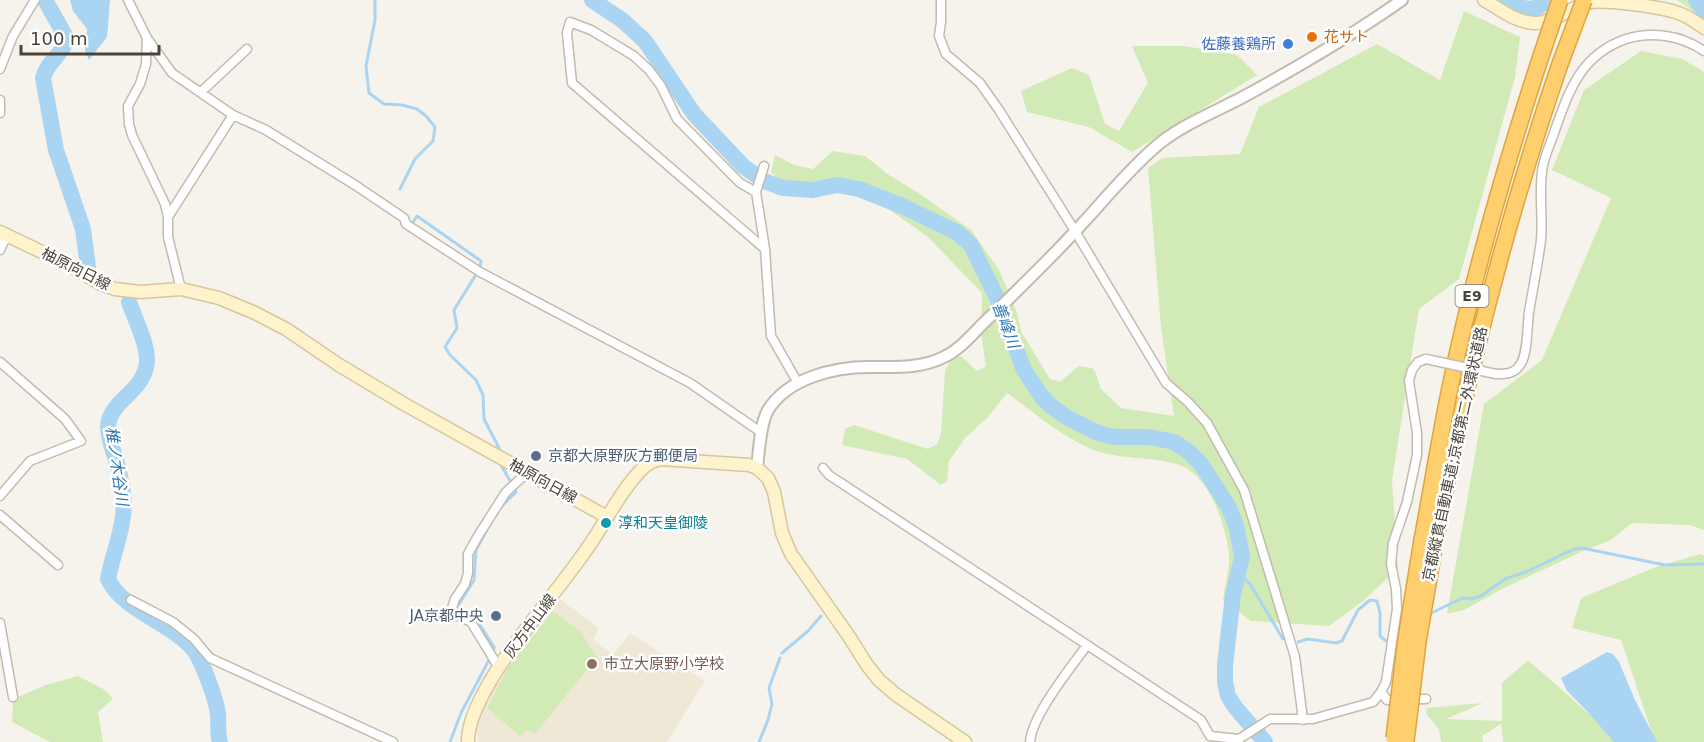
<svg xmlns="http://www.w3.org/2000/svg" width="1704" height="742" font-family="'DejaVu Sans','Noto Sans JP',sans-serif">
<rect width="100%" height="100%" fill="#f6f3ec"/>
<path fill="#efe8d6" d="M557 597 599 628 593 639 613 655 630 633 705 681 667 742H478L476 717 483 703 522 640Z"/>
<path fill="#d2eab5" d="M1677 0H1704V19Z
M1464 11 1520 37 1515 77 1459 279 1419 309 1392 480 1398 568 1363 601 1329 626 1251 621 1223 600C1225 586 1230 568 1229 554 1225 524 1210 473 1176 464 1149 456 1118 460 1091 449 1060 435 1034 413 1007 393L987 418 966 437 949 461 947 481 941 485 907 459 842 445 845 429 854 425 928 449 937 444 941 434 945 371 951 360 961 356 977 371 986 366 981 334 982 293 928 237 887 208 865 187 819 183H782L771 172 775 155 794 165 813 169 833 151 865 156 889 175 920 194 972 231 999 270 1016 310 1022 333 1050 379 1060 382 1079 366 1092 368 1095 371 1101 389 1121 408 1174 416 1161 327 1148 168 1162 158 1240 154 1259 107 1377 44 1440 80Z
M1132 46H1184L1237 55 1257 75 1132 152 1089 127 1027 112 1021 91 1072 68 1089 75 1105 124 1119 131 1148 83Z
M1641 51 1682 59 1704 72V530L1690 525 1632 523 1611 540 1583 551 1504 588 1464 610 1447 614 1484 404 1542 360 1611 198 1552 170 1584 90Z
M1700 554 1704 556V742H1655L1621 640 1572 628 1581 598 1653 568Z
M553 611 580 631 597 657 535 734 526 730 520 736 487 708 508 668Z
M1528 660 1621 742H1503L1501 724 1482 736 1483 742H1441L1439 729 1427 715 1426 708 1483 703 1446 719 1502 721V683Z
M78 676 105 690 113 699 98 712 103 742H50L12 722 13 699 46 685Z"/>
<path fill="#a9d4f2" d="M70 0H110L107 37 89 60 85 51 87 29 73 11Z
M1607 652 1613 654 1619 662 1635 700 1657 742H1614L1586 710 1567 691 1561 678Z"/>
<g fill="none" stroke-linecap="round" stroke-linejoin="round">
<path stroke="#a9d4f2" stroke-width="3" d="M375 0V20L366 66 369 93 384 104 402 105 417 109 426 116 435 127 433 141 415 159 400 189
M413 222 417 216 481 261 480 268 454 310 457 328 445 347 450 355 476 380 483 395 484 419 499 448
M502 467 512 484
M502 506 516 492 514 489
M490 524 476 550 474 580 458 606V610L477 620 494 647 493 655
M1239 573 1250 584 1283 639
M1427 615 1463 598 1471 599 1481 596 1505 579 1526 572 1574 549 1582 548 1665 565 1704 564
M1298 642 1308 639 1336 643 1342 641 1358 610 1370 600 1377 601 1380 613V636L1386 641 1389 640
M782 653 808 631 821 616
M450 742 461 713 490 658
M759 742 768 720 772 704 769 688 780 658"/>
<path stroke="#a9d4f2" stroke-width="16" d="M45 0 67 39C62 56 47 61 43 78L56 150 83 229 88 267
M592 0 622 20 645 41 694 114 743 166 764 181 783 188 813 190 837 185 859 189 902 206 958 233 971 245 997 298 1024 370 1042 397 1051 406 1066 417 1098 433 1114 437H1149L1174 442 1189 452 1201 464 1228 506 1236 525 1242 557 1233 595 1225 665V682L1228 696 1235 707 1265 742
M1507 0C1521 9 1535 14 1547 0
M1696 0 1704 11
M129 302C135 319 148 345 147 362 144 393 109 400 108 427 108 441 115 453 118 467 120 475 122 485 123 494 127 523 113 551 108 579 122 610 170 622 193 649 202 660 216 699 218 714 219 723 217 733 220 742"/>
<defs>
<path id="minor" d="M128 0 147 38 172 73 233 115 266 130 355 185 404 218 406 224 480 272 690 383 762 433
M941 0V22L939 36 946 54 980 83 999 110 1075 231 1166 383 1188 402 1207 423 1244 490 1295 657 1303 720
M147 38 146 64 140 84 128 106 129 124 132 135 165 204 168 217V237L181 289
M0 69 13 36 35 0
M201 92 247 49
M0 100V113
M764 166 756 192 765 249 771 336 798 383
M756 192 740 183 677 119 661 86 649 70 634 56 591 30 570 22 567 33 572 83 765 249
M168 217 233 115
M0 250 7 235
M0 362 65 419 81 441 30 461 0 496
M1496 374C1506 374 1514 374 1520 365 1528 354 1527 327 1529 312 1533 288 1538 264 1541 240 1543 217 1539 195 1542 172 1543 159 1550 145 1554 133 1569 91 1580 55 1626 39 1651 31 1681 35 1704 51
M823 468 829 475 1201 720 1210 736 1239 739 1270 719H1313L1373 702 1381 692 1386 682 1397 609 1396 589 1391 564 1393 543 1407 502 1417 455V433L1409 381 1412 370 1418 362 1426 359
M0 515 58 565
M131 600 173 622 194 639 210 658 393 742
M0 623 13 697
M499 668 471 622 456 615 452 608 455 599 465 584 468 573V554L478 536 506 492 528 472
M1381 692 1387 700 1426 699
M1030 742C1032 715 1070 669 1087 645"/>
<path id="tertiary" d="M757 468C759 452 760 424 768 410 788 378 834 367 869 367 894 367 920 369 944 357 963 348 976 329 992 315 1022 286 1053 256 1081 225 1105 199 1127 172 1153 149 1178 126 1213 113 1243 97 1298 67 1351 36 1402 0"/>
<path id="secondary" d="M1484 0C1500 9 1515 22 1534 23 1553 23 1571 7 1590 2 1608 0 1652 6 1672 11 1684 14 1694 20 1704 28
M0 232 69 265 101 284 115 289 140 292 181 289 219 298 253 312 286 329 339 365 404 404 607 517
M468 742C468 725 475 710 483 694 510 643 551 600 584 553 604 526 618 494 641 470 647 464 653 460 661 459L749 465 757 468 768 478 774 492 782 533 791 554 848 635 867 665 879 680 895 694 965 742"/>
<path id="motorway" d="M1422 540C1432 487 1440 435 1451 383 1474 272 1506 163 1541 56
M1435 543C1465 380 1506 221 1560 64"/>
</defs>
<use href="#minor" stroke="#c2bbae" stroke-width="11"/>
<use href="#tertiary" stroke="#c2bbae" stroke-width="14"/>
<use href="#secondary" stroke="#d6c79b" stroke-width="15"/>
<use href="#motorway" stroke="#e0a43c" stroke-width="18"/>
<use href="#minor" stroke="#fff" stroke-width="8"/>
<use href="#tertiary" stroke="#fff" stroke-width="10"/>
<use href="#secondary" stroke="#fff3cd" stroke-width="12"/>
<use href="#motorway" stroke="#ffcf6e" stroke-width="15"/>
<defs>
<path id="minor-bridge" d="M1426 359 1496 374"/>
<path id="motorway-bridge" d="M1541 56 1560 0
M1560 64 1584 0
M1394 738 1406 639 1422 540
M1406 741 1418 642 1435 543"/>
</defs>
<use href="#minor-bridge" stroke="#c2bbae" stroke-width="11" stroke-linecap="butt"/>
<use href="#motorway-bridge" stroke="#e0a43c" stroke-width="18" stroke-linecap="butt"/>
<use href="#minor-bridge" stroke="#fff" stroke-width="8"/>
<use href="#motorway-bridge" stroke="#ffcf6e" stroke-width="15"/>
</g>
<circle fill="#e8710a" stroke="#fff" stroke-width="2" cx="1312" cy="37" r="6"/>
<circle fill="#3f7fe0" stroke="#fff" stroke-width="2" cx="1288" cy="44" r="6"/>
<g fill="#5c6f8a" stroke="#fff" stroke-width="2">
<circle cx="536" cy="456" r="6"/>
<circle cx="496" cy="616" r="6"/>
</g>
<circle fill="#0f9aa8" stroke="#fff" stroke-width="2" cx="606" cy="523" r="6"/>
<circle fill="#8d6e63" stroke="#fff" stroke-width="2" cx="592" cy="664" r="6"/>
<g text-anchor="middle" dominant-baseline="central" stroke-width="5" stroke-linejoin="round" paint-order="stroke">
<rect fill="#fff" stroke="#817c74" stroke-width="1.5" x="1455.5" y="285" width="33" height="22" rx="4.5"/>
<g font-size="14" font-weight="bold" fill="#4b4439">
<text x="1472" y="296">E9</text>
</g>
<g font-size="15" fill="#c56008" stroke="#fff" text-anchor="start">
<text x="1324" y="37">花サト</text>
</g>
<g font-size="15" fill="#366cbe" stroke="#fff" text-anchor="end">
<text x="1276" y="44">佐藤養鶏所</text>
</g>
<g font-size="15" fill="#4b4439" stroke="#fff">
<text transform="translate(76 269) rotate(27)">柚原向日線</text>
<text transform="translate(1455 454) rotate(-78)">京都縦貫自動車道;京都第二外環状道路</text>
<text transform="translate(543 481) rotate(29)">柚原向日線</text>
<text transform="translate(530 626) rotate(-53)">灰方中山線</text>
</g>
<g font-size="15" fill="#4e5e75" stroke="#fff" text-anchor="start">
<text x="548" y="456">京都大原野灰方郵便局</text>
<text x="484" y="616" text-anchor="end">JA京都中央</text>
</g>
<g font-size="15" fill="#0d838f" stroke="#fff" text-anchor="start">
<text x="618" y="523">淳和天皇御陵</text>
</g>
<g font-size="15" fill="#785e54" stroke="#fff" text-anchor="start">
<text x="604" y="664">市立大原野小学校</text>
</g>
<g font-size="16" font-style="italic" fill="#2e7ab2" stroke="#fff">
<text transform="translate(1006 325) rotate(69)">善峰川</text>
<text transform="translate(117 466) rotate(82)">椎ノ木谷川</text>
</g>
</g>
<path d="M21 45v9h138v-9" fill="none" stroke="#4b4439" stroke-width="3"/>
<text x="30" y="45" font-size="18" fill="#4b4439" stroke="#ffffff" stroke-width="4.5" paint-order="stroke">100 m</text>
</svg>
